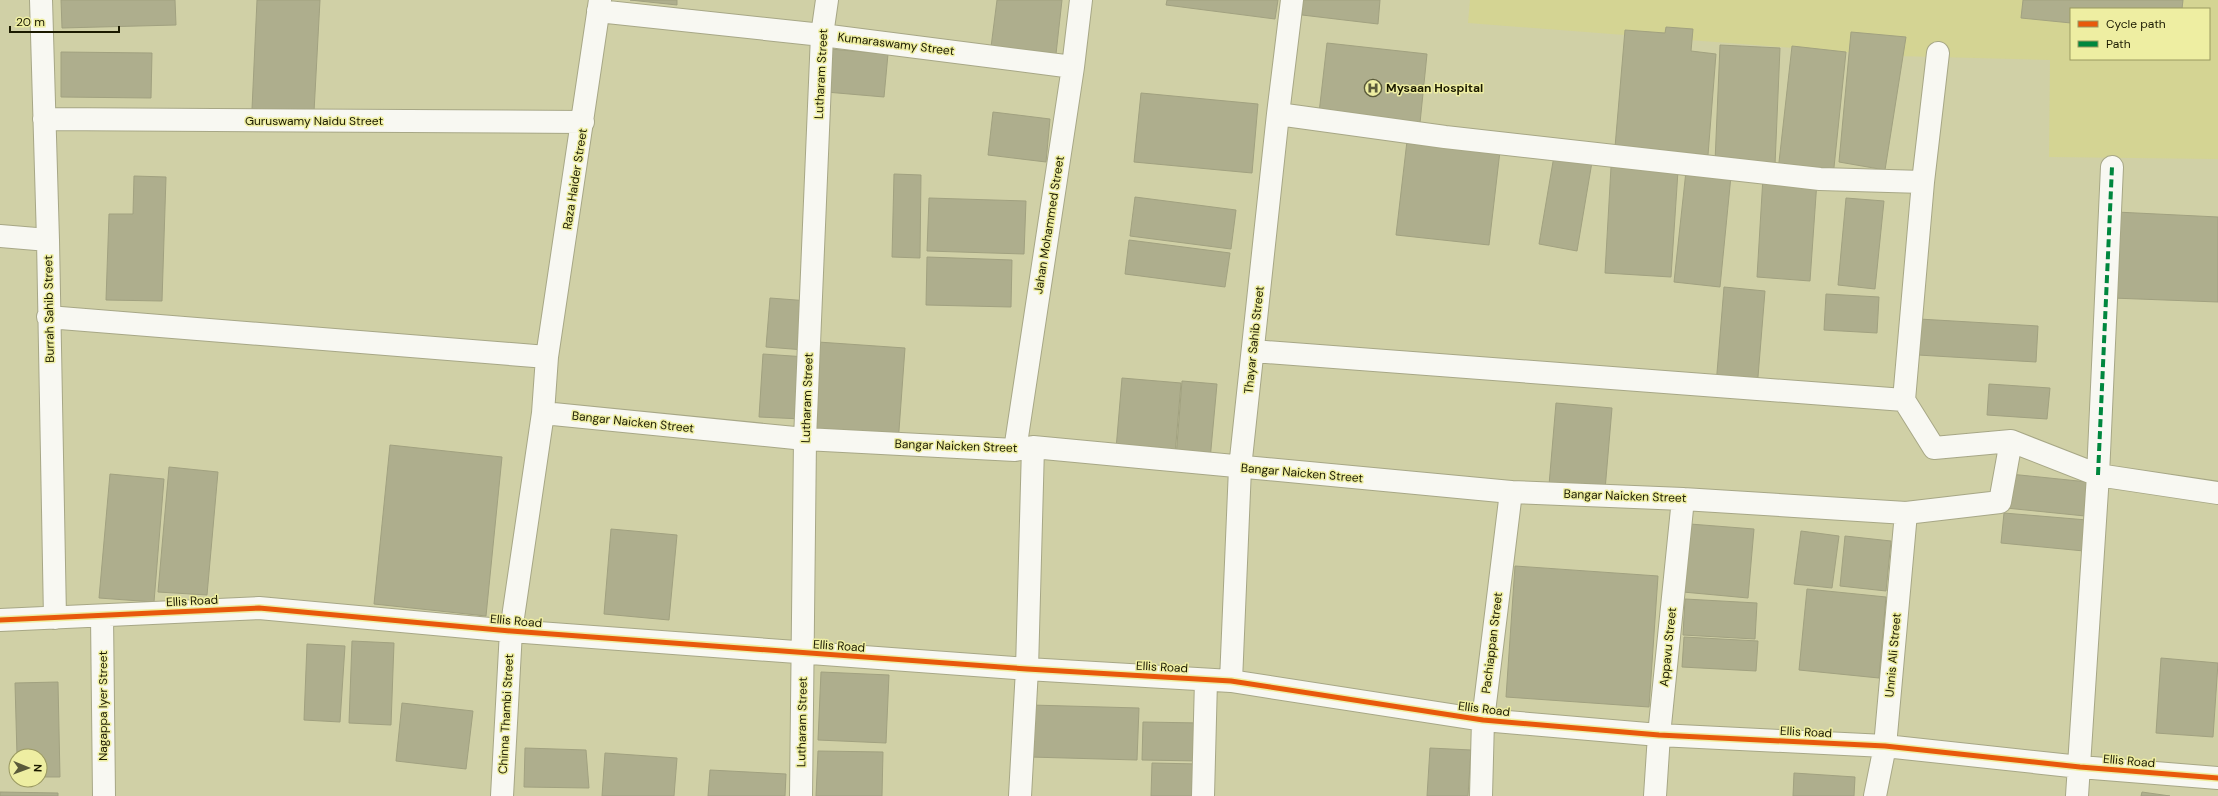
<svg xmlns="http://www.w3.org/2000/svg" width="2218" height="796" font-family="'DM Sans',sans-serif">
<rect width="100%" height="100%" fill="#d0d0a6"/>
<path fill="#d4d493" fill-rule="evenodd" d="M1470 0H2218V159L2049 157 2050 60 1897 56 1468 23ZM2071 9H2209V59H2071Z"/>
<path fill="#aeae8d" stroke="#a1a180" d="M61 0H175L176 25 62 28Z
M257 0H320L314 112 252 109Z
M630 0H677V5Z
M997 0H1062L1056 54 991 47Z
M1167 0H1278L1275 19 1166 5Z
M1303 0H1380L1378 24 1302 15Z
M2023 0H2183L2182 9H2071V23L2021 18Z
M1666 27 1693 29 1691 51 1716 54 1708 155 1615 147 1625 30 1665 33Z
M1851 32 1906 37 1885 170 1839 162Z
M1327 43 1427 54 1420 123 1319 113Z
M1720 45 1780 48 1775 165 1715 162Z
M1792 46 1846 52 1833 177 1778 171Z
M830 49 888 54 884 97 826 92Z
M61 52 152 53 151 98 61 97Z
M1141 93 1258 104 1252 173 1134 162Z
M993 112 1050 119 1046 162 988 155Z
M1407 141 1500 151 1489 245 1396 235Z
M1555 150 1593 156 1577 251 1539 244Z
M1611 167 1678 171 1671 277 1605 273Z
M1686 171 1731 176 1720 287 1674 282Z
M894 174 921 175 920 258 892 257Z
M134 176 166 177 162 301 106 300 109 214H133Z
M1763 177 1817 181 1810 281 1757 277Z
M1135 197 1236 210 1231 249 1130 236Z
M929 198 1026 201 1024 254 927 251Z
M1846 198 1884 201 1875 289 1838 285Z
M2116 212 2218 217V302L2112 298Z
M1129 240 1230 253 1225 287 1125 274Z
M927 257 1012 260 1011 307 926 305Z
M1724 287 1765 291 1757 389 1716 385Z
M1826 294 1879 297 1877 333 1824 330Z
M770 298 809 301 805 350 766 347Z
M1919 319 2038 326 2036 362 1918 355Z
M818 342 905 348 898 444 812 437Z
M763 354 806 357 802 419 759 417Z
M1122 378 1181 383 1175 455 1116 449Z
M1182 381 1217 384 1210 460 1176 457Z
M1989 384 2050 388 2047 419 1987 415Z
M1556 403 1612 408 1605 490 1549 485Z
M390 445 502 457 486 616 374 604Z
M169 467 218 472 207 595 158 592Z
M110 474 164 479 154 602 99 598Z
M2010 474 2088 482 2085 516 2006 508Z
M2004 513 2087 520 2084 551 2001 543Z
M1690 524 1754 529 1748 598 1683 592Z
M611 529 677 535 669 620 604 614Z
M1801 531 1839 536 1832 588 1794 584Z
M1845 536 1891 541 1886 591 1840 586Z
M1515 566 1658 576 1649 707 1506 697Z
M1807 589 1886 597 1879 678 1799 670Z
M1685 599 1757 603 1755 639 1683 635Z
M1684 637 1758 641 1756 671 1682 667Z
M352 641 394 643 391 725 349 723Z
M307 644 345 646 340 722 304 720Z
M2161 658 2218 663 2213 737 2156 733Z
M821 672 889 675 886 743 818 740Z
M58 682 60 777H40V756H17L15 683Z
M402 703 473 711 466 769 396 761Z
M1031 705 1139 708 1137 760 1030 757Z
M1143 722 1200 723 1199 761 1142 760Z
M525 748 586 750 589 788 524 787Z
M1430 748 1471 750 1468 796H1427Z
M818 751 883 752 882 796H816Z
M605 753 677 758 674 796H602Z
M1152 763 1199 764 1198 796H1151Z
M710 770 786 774 785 796H708Z
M1794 773 1855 777 1854 796H1793Z
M0 792 58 793V796H0Z
M2142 792 2170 796H2141Z"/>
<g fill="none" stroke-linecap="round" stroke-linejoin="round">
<defs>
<path id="minor" d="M41 0 48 240 55 618
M598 11 822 35 1073 67
M1938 53 1923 182 1904 400 1934 448 2011 441 2098 475 2218 493
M1278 114 1445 137 1820 179 1923 182
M44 119 583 122
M0 236 48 240
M48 317 547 357
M1253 351 1904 400
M543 413 805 439 1015 450 1033 447 1511 492 1683 499 1906 513 2000 502 2011 441
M1015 450 1073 67 1081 0
M102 616 104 796
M0 620 259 608 511 631 1027 669 1231 681 1483 720 1659 735 1885 746 2080 767 2218 778
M1231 681 1240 468 1278 114 1292 0
M502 796 511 631 543 413 547 357 600 0
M801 796 805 439 822 35 827 0
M1020 796 1027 669 1033 447
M1203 796 1206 680
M1481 796 1483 720 1511 492
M1655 796 1659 735 1683 499
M1875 796 1885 746 1906 513
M2077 796 2098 475 2112 167"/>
</defs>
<use href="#minor" stroke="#a7a786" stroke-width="24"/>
<use href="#minor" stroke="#f8f8f2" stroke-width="22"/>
<path stroke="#00873e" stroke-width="4" stroke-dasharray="8 4" stroke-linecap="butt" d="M2098 475 2112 167"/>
<defs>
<path id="cycleway" d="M0 620 259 608 511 631 1027 669 1231 681 1483 720 1659 735 1885 746 2080 767 2218 778"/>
</defs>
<use href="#cycleway" stroke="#eeeea2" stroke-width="8"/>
<use href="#cycleway" stroke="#e8590c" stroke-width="5"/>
</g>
<defs>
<symbol id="hospital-ring" viewBox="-11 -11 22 22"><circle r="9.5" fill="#eeeea2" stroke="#5a5a3a" stroke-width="1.5"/><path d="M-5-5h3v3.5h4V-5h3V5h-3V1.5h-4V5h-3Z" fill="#5a5a3a"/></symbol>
</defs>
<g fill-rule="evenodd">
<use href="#hospital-ring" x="1363" y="78" width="20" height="20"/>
</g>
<g text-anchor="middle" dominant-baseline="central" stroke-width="3" stroke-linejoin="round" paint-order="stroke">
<g font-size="12" fill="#1b1a00" stroke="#eeeea2">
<text transform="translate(896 44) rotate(7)">Kumaraswamy Street</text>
<text transform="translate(821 74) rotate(-87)">Lutharam Street</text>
<text x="314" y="121">Guruswamy Naidu Street</text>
<text transform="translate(575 179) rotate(-81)">Raza Haider Street</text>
<text transform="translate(1049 225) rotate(-81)">Jahan Mohammed Street</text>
<text transform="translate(49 309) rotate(-91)">Burrah Sahib Street</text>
<text transform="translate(1254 340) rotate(-84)">Thayar Sahib Street</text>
<text transform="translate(807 398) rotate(-88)">Lutharam Street</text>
<text transform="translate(633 422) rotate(6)">Bangar Naicken Street</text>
<text transform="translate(956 446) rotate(2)">Bangar Naicken Street</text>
<text transform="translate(1302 473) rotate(5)">Bangar Naicken Street</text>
<text transform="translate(1625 496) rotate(2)">Bangar Naicken Street</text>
<text transform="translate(192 601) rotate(-3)">Ellis Road</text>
<text transform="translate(516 621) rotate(5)">Ellis Road</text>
<text transform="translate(1492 643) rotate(-83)">Pachiappan Street</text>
<text transform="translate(839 646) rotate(4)">Ellis Road</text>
<text transform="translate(1668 647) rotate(-84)">Appavu Street</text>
<text transform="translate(1893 655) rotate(-85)">Unnis Ali Street</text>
<text transform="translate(1162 667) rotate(3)">Ellis Road</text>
<text transform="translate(103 706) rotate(-90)">Nagappa Iyer Street</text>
<text transform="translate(1484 709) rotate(7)">Ellis Road</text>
<text transform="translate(506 714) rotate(-87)">Chinna Thambi Street</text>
<text transform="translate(802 722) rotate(-89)">Lutharam Street</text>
<text transform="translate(1806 732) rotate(3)">Ellis Road</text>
<text transform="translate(2129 761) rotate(5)">Ellis Road</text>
</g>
<g font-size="12" font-weight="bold" fill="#1b1a00" stroke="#eeeea2" text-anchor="start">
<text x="1386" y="88">Mysaan Hospital</text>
</g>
</g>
<rect x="2070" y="8" width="140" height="52" fill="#eeeea2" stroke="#9a9961"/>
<rect x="2078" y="21" width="20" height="6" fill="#e8590c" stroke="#9a9961"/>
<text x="2106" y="28" font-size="12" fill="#1b1a00">Cycle path</text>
<rect x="2078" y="41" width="20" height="6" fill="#00873e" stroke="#9a9961"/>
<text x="2106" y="48" font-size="12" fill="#1b1a00">Path</text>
<g transform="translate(28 768) rotate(91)"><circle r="19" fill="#eeeea2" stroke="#9a9961"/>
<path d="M0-3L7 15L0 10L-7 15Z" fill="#5a5a3a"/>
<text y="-6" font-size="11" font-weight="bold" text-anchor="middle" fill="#1b1a00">N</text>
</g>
<path d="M10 26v6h109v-6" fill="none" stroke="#1b1a00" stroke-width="2"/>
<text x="16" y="26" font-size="12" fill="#1b1a00" stroke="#eeeea2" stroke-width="3" paint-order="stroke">20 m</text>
</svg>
